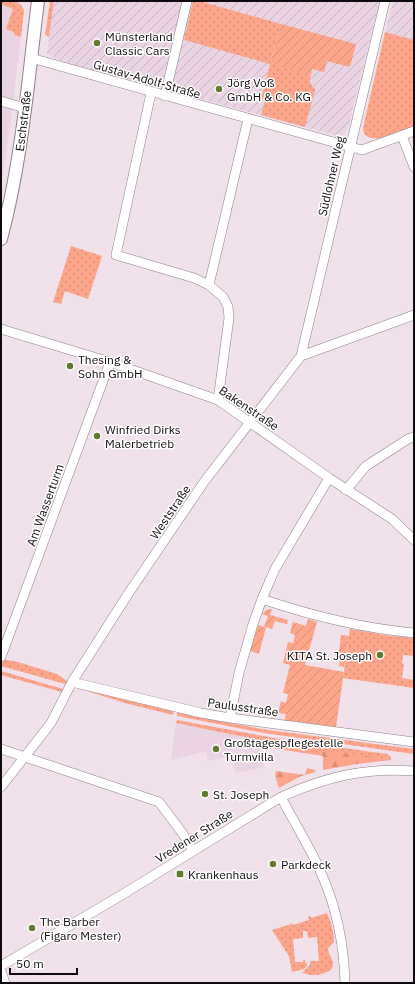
<svg xmlns="http://www.w3.org/2000/svg" width="415" height="984" font-family="'IBM Plex Sans',sans-serif">
<defs>
<pattern id="industrial-furrows" width="10" height="10" patternUnits="userSpaceOnUse"><rect width="10" height="10" fill="#ead3e2"/><path d="M-1 1l2-2M0 10L10 0M9 11l2-2" fill="none" stroke="#c8b4c1"/></pattern>
<pattern id="grass-dots" width="8" height="8" patternUnits="userSpaceOnUse"><rect width="8" height="8" fill="#fda58a"/><path d="M2 2h.1M6 6h.1" fill="none" stroke="#d88d76" stroke-width="1.8" stroke-linecap="round"/></pattern>
<pattern id="forest-firs" width="22" height="20" patternUnits="userSpaceOnUse"><rect width="22" height="20" fill="#fda58a"/><path d="M5 1l3.5 6h-7zM16 11l3.5 6h-7z" fill="#d88d76"/></pattern>
<pattern id="garden-furrows" width="10" height="10" patternUnits="userSpaceOnUse"><rect width="10" height="10" fill="#fda58a"/><path d="M-1 1l2-2M0 10L10 0M9 11l2-2" fill="none" stroke="#d88d76"/></pattern>
</defs>
<rect width="100%" height="100%" fill="#f0e1eb"/>
<path fill="#ead3e2" d="M1 1H16L21 5 24 10 13 103 1 99Z
M1 102 13 106 1 186Z
M176 723 257 740 264 767 236 773 232 756 208 761 206 751 171 760Z"/>
<path fill="url(#industrial-furrows)" d="M54 1H380L348 128 344 135 339 136 182 94 153 87 77 66 57 59 47 54Z
M393 1H414V40L385 32Z"/>
<path fill="url(#grass-dots)" d="M1 1H16L21 5 24 10 21 37 14 35V32L6 29 13 9 1 4Z
M50 1H54L49 37 45 35Z
M193 1H199L281 24 270 63 311 75 309 81 315 90 305 127 261 115 265 100 261 99 270 64 184 40Z
M385 32 414 40V128C403 132 363 149 363 128Z
M71 246 102 256 88 299 65 291 61 304 53 302Z
M350 629 391 636 414 638V656L403 655 402 663 404 664 402 678 414 680V688L343 678Z
M1 659 18 662 57 674 67 681 65 684 1 666Z
M1 671 63 689 62 692 1 675Z
M77 684 174 710 173 715 125 703 74 687Z
M178 712 229 723 268 730 414 749V754L264 733 177 716Z
M177 720 279 739 387 754 390 756 391 759C319 752 248 738 176 723Z
M327 913C331 922 334 931 334 942L328 948C328 954 332 957 333 963 334 973 318 975 312 975 309 975 305 973 302 973L310 965V961H319L317 937 308 938 307 931H303V938L293 939 295 962H303V960H305V963H307V966L304 969 292 972 289 956 272 930 291 924 292 923 293 925 309 920 308 916H310L311 918Z"/>
<path fill="url(#forest-firs)" d="M257 740 366 756 391 759V760L357 764 323 770V756L259 746Z
M307 768 315 770 316 772 301 776 279 788 275 776 276 771 305 775Z"/>
<path fill="url(#garden-furrows)" d="M281 24 356 44 350 67 327 61 324 72 312 69 311 75 270 64Z
M272 609 270 615 288 620 287 624 275 621 272 629 266 627 259 654 250 651 258 625 264 627 268 616 262 614 266 610Z
M308 619 317 622 305 665 344 672 336 727 291 721 290 722 284 721 286 714 278 713 281 701 286 703 288 694 283 693 290 665 283 663 288 642 293 643 295 635 290 633 293 622 306 626Z
M341 635 349 636 344 667 339 666 340 658 335 657 336 651H339Z"/>
<g fill="none" stroke-linecap="round" stroke-linejoin="round">
<defs>
<path id="minor" d="M31 58 362 150 414 131
M151 93 116 255 194 278 209 285 223 297 228 307 229 318 218 400
M165 96 187 1
M1 101 25 108
M402 136 414 167
M209 285 248 119
M1 329 110 362 218 400 329 478 392 519 414 540
M301 356 385 1
M346 490 366 466 408 439 414 437
M262 599C312 616 361 628 414 633
M1 657 110 362
M72 682 201 713 230 718 414 742
M230 718 239 673 253 624 262 599 275 569 329 478
M1 749 159 802 183 834 193 851
M1 787 51 723 72 682 128 594 204 482 301 356 414 315
M281 797C294 823 311 848 322 875 337 909 344 946 345 983
M1 966 120 896 281 797C325 777 366 767 414 771
M1 971 5 983"/>
<path id="secondary" d="M1 239C22 161 28 80 38 1"/>
</defs>
<use href="#minor" stroke="#8e8089" stroke-width="10"/>
<use href="#secondary" stroke="#8e8089" stroke-width="14"/>
<use href="#minor" stroke="#fff" stroke-width="9"/>
<use href="#secondary" stroke="#fff" stroke-width="12"/>
</g>
<g fill="#617b2e" stroke="#fff" stroke-width="1.5">
<circle cx="97" cy="43" r="4"/>
<circle cx="219" cy="89" r="4"/>
<circle cx="70" cy="366" r="4"/>
<circle cx="97" cy="436" r="4"/>
<circle cx="380" cy="655" r="4"/>
<circle cx="216" cy="749" r="4"/>
<circle cx="205" cy="794" r="4"/>
<circle cx="273" cy="864" r="4"/>
<rect x="176" y="870" width="8" height="8" rx="2"/>
<circle cx="32" cy="928" r="4"/>
</g>
<g text-anchor="middle" dominant-baseline="central" stroke-width="3" stroke-linejoin="round" paint-order="stroke">
<g font-size="12" fill="#0f0a0d" stroke="#fff" text-anchor="start">
<text x="105" y="36">Münsterland<tspan x="105" dy="14">Classic Cars</tspan></text>
<text x="227" y="82">Jörg Voß<tspan x="227" dy="14">GmbH &amp; Co. KG</tspan></text>
<text x="78" y="359">Thesing &amp;<tspan x="78" dy="14">Sohn GmbH</tspan></text>
<text x="105" y="429">Winfried Dirks<tspan x="105" dy="14">Malerbetrieb</tspan></text>
<text x="372" y="655" text-anchor="end">KITA St. Joseph</text>
<text x="224" y="742">Großtagespflegestelle<tspan x="224" dy="14">Turmvilla</tspan></text>
<text x="213" y="794">St. Joseph</text>
<text x="281" y="864">Parkdeck</text>
<text x="188" y="874">Krankenhaus</text>
<text x="40" y="921">The Barber<tspan x="40" dy="14">(Figaro Mester)</tspan></text>
</g>
<g font-size="12" fill="#0f0a0d" stroke="#fff">
<text transform="translate(147 79) rotate(16)">Gustav-Adolf-Straße</text>
<text transform="translate(23 121) rotate(-83)">Eschstraße</text>
<text transform="translate(331 176) rotate(-77)">Südlohner Weg</text>
<text transform="translate(249 408) rotate(34)">Bakenstraße</text>
<text transform="translate(45 505) rotate(-70)">Am Wasserturm</text>
<text transform="translate(170 512) rotate(-56)">Weststraße</text>
<text transform="translate(243 707) rotate(8)">Paulusstraße</text>
<text transform="translate(194 836) rotate(-32)">Vredener Straße</text>
</g>
</g>
<rect width="415" height="984" fill="none" stroke="#0f0a0d" stroke-width="4"/>
<path d="M10 968v6h67v-6" fill="none" stroke="#0f0a0d" stroke-width="2"/>
<text x="16" y="968" font-size="12" fill="#0f0a0d" stroke="#ffffff" stroke-width="3" paint-order="stroke">50 m</text>
</svg>
